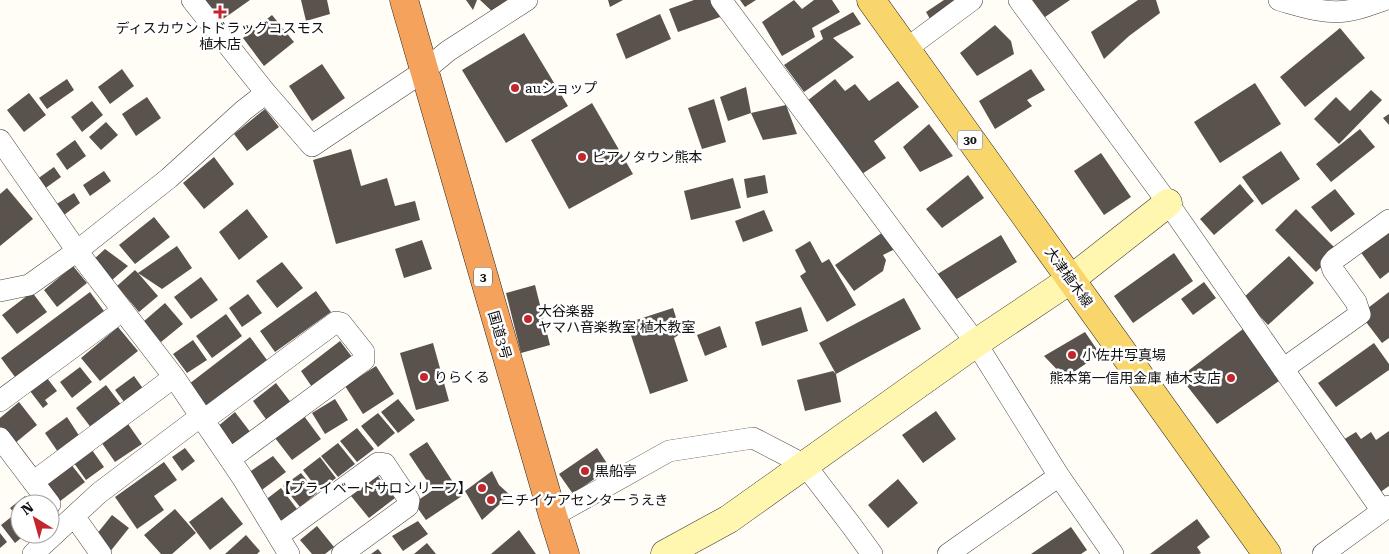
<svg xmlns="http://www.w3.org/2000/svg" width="1389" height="554" font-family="'Roboto Serif','Noto Sans JP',serif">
<rect width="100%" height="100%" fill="#fffdf5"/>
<path fill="#5a524d" d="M199 0H250L216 24Z
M301 0H327L330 14 306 21Z
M466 0H477L473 10Z
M480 0H509L495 14Z
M608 0H623L610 7Z
M694 0H712L723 16 678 32 669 9Z
M740 0H756L745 7Z
M794 0 802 9 814 0H832L840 12 812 28 815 37 782 56 762 22Z
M944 0H968L933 24 926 12Z
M1032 0H1070L1045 17Z
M1138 0H1156L1160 13 1129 36 1104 59 1091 32Z
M853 12 861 24 833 38 854 57 804 92 784 65 823 39 820 31Z
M660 14 671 39 626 59 616 34Z
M272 15 294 42 264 66 243 38Z
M995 25 1011 41 1014 54 977 76 960 53Z
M1340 28 1365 58 1305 107 1280 77Z
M524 33 568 106 506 143 462 70Z
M322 64 345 98 312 121 289 86Z
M122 69 134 86 110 104 98 87Z
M1031 69 1045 90 1027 100 1032 106 995 129 979 101Z
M67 79 74 90 47 109 39 98Z
M835 79 845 91 855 84 869 101 898 81 919 107 874 141 886 158 862 174 807 101Z
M1255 83 1281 124 1220 163 1194 122Z
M746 87 751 113 728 121 720 97Z
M1371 90 1382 100 1339 144 1314 119 1336 97 1350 111Z
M29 93 46 115 24 132 7 110Z
M147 97 161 118 136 136 122 114Z
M714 99 726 142 702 149 688 108Z
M92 101 103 115 82 132 71 117Z
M592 103 633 174 569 209 531 140Z
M786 105 797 134 763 140 751 113Z
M265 109 279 127 247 151 234 134Z
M1389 114V125L1383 118Z
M106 122 118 135 101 150 89 137Z
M929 124 953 156 920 172 903 147Z
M1360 129 1375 147 1331 182 1316 164Z
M75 140 86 156 67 170 56 154Z
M351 149 361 186 387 178 395 206 415 201 420 220 336 244 313 160Z
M1281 151 1300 179 1262 205 1242 177Z
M1101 153 1131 197 1104 215 1074 171Z
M214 157 234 184 204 209 183 183Z
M54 167 61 177 40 192 33 182Z
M104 171 111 181 90 196 83 185Z
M765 175 768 193 747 198 744 179Z
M968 175 984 198 942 228 926 209Z
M733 178 741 208 691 220 684 191Z
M1240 184 1254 201 1214 235 1200 219Z
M7 188 33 219 0 246V194Z
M1335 189 1355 214 1331 232 1311 207Z
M74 193 80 203 60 218 52 207Z
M247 209 268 237 239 260 219 232Z
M1296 209 1338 251 1316 272 1275 230Z
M764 210 773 231 743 242 735 221Z
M154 217 170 237 135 264 119 245Z
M1389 224V272L1380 279 1357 247Z
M883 232 895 249 883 255 886 260 883 271 854 291 835 265Z
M1001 235 1017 262 952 302 936 275Z
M422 240 432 269 404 278 395 249Z
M810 241 822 263 829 259 856 305 827 322 800 276 806 272 795 250Z
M177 246 192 268 162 289 138 273 158 296 139 312 117 286 135 270 138 273Z
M105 249 128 266 111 281 93 260Z
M1174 253 1193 281 1133 323 1114 296Z
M1289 256 1314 283 1268 325 1243 298Z
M282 262 303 288 277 308 256 281Z
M73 266 87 283 57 307 44 290Z
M201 277 218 300 191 319 174 297Z
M1204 282 1216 298 1193 315 1181 299Z
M535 285 550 345 521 353 506 293Z
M316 291 331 312 275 352 260 331Z
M32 292 47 312 17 334 2 315Z
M90 292 104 311 15 377 1 358Z
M1389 292V338L1382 343 1360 314Z
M248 294 262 313 242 327 229 308Z
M904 298 921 329 836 374 841 402 805 411 797 380 833 371 836 374 819 343Z
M165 303 183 324 161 342 143 322Z
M801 307 808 331 762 346 755 322Z
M673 308 681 333 674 338 688 381 650 394 627 323Z
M226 314 242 336 212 358 196 336Z
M720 326 727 347 705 356 697 335Z
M118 327 138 351 100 381 81 358Z
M1243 329 1282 379 1217 424 1180 377Z
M1085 332 1100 354 1065 378 1044 356Z
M250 337 267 360 206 406 189 384Z
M193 340 207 360 187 373 173 354Z
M340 341 355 361 312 387 301 371Z
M433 343 449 401 416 410 400 353Z
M1374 343 1389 364V370L1336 407 1318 383Z
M376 366 394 394 363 414 345 386Z
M80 367 92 382 72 398 60 382Z
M134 376 147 394 128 407 115 390Z
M47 378 57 391 45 400 48 404 43 408 30 391Z
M276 383 292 404 268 422 253 401Z
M106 385 122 406 92 429 76 408Z
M335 399 348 420 325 434 312 413Z
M398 399 415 420 398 433 381 412Z
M19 402 37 425 14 444 0 427V418Z
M936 411 956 439 923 463 902 435Z
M235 412 251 433 232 447 217 427Z
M301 412 321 439 292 460 272 434Z
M378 413 395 433 378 447 361 426Z
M67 417 80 437 58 452 45 433Z
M126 421 142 444 115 462 99 439Z
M357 428 374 449 357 462 340 441Z
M1389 431V486L1379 493 1343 440 1356 432 1361 439 1371 432 1376 440Z
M427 442 462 496 426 520 414 503 433 490 409 454Z
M338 443 355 464 338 477 321 456Z
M185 448 195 461 182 471 172 457Z
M597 448 610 468 573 494 559 474Z
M92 450 104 467 86 480 74 463Z
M273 456 286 472 255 495 242 477Z
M320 457 336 478 319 491 303 470Z
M164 462 177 480 154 496 164 510 137 529 115 497Z
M70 463 85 482 59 502 44 483Z
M492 471 499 485 510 495 482 520 465 491Z
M301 473 317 493 300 507 283 486Z
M377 475 395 498 369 518 351 496Z
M898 479 918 503 888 528 868 505Z
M281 488 297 509 280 522 264 501Z
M25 496 31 504H20V534H26L15 543 1 525 15 514 10 508Z
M222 497 243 524 210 550 189 522Z
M175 509 196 533 172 554H161L144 535Z
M112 515 129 528 109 553 92 540Z
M1197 519 1210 537 1197 547 1201 553 1199 554H1150Z
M418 521 428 534 403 551 392 536Z
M317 526 334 547 325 554H312L300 540Z
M1071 527 1087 550 1081 554H1031Z
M519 530 536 554H491Z
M0 533 7 542 0 548Z
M246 535 260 551 257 554H225Z
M427 543 436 554H414Z
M378 549 382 554H371Z"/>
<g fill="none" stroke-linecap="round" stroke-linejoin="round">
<defs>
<path id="street" d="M192 0 266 93 312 146 424 71 448 51 527 0
M721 0 976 343 1059 476 1113 554
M1019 0 1168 203 1382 511
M1279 0C1301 6 1323 14 1346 11 1359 10 1372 4 1384 0
M906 49 972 0
M0 140 77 251 174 377 242 477 289 554
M0 291 29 285 77 251 169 178 244 110 266 93
M1283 369 1360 314 1356 302 1333 270 1331 264 1335 259 1389 220
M0 401 122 311
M204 420 336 322 341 323 364 352V360L230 459
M0 438 50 504
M33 482 174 377
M74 516 101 554
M553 516 669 451 753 438 805 465 851 525 872 554
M278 536 378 463 385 464 409 500 408 506 342 554
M33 554 99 493 201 416
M948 554 1059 476
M1323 554 1389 506"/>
<path id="secondary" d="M665 554 729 519 976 343 1070 280 1168 203"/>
<path id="primary" d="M871 0 1267 554"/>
<path id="highway" d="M404 0 553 516 565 554"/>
</defs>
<use href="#street" stroke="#444" stroke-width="22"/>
<use href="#secondary" stroke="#333" stroke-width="29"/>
<use href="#primary" stroke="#222" stroke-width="29"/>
<use href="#highway" stroke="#222" stroke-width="29"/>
<use href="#street" stroke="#fff" stroke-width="21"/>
<use href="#secondary" stroke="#fff6b0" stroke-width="28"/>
<use href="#primary" stroke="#f9d66b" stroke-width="28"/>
<use href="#highway" stroke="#f5a25d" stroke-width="28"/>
</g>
<g fill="#c4262e" stroke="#fff" stroke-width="2">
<path d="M217.5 4.5h5v5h5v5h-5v5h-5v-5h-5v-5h5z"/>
<circle cx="515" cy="88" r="5"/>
<circle cx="582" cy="157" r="5"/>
<circle cx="528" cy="319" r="5"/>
<circle cx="1072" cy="355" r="5"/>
<circle cx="424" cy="377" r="5"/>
<circle cx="1231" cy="378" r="5"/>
<circle cx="585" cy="471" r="5"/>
<circle cx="482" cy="488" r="5"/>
<circle cx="491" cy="500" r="5"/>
</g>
<g text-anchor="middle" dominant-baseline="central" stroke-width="5" stroke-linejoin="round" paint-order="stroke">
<g fill="#fff" stroke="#585858" stroke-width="1">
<rect x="957.5" y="130.5" width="25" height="19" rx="4"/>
<rect x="474" y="267.5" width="18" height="19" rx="4"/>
</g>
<g font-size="12" font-weight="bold" fill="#111">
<text x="970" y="140">30</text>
<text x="483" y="277">3</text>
</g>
<g font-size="14" fill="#111" stroke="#fff" text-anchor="start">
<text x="220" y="28" text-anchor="middle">ディスカウントドラッグコスモス<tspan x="220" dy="16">植木店</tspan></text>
<text x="525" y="88">auショップ</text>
<text x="592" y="157">ピアノタウン熊本</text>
<text x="538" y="311">大谷楽器<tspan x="538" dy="16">ヤマハ音楽教室 植木教室</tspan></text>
<text x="1082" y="355">小佐井写真場</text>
<text x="434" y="377">りらくる</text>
<text x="1221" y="378" text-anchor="end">熊本第一信用金庫 植木支店</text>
<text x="595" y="471">黒船亭</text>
<text x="472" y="488" text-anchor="end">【プライベートサロンリーフ】</text>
<text x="501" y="500">ニチイケアセンターうえき</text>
</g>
<g font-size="14" fill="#111" stroke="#fff">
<text transform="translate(1069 277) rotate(54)">大津植木線</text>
<text transform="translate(500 335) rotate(74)">国道3号</text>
</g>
</g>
<g transform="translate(35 519) rotate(323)"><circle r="24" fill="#ffffff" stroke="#a0a0a0"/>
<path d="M0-4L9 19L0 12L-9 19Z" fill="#c4262e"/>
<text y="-8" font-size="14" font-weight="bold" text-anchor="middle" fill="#111111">N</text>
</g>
</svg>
